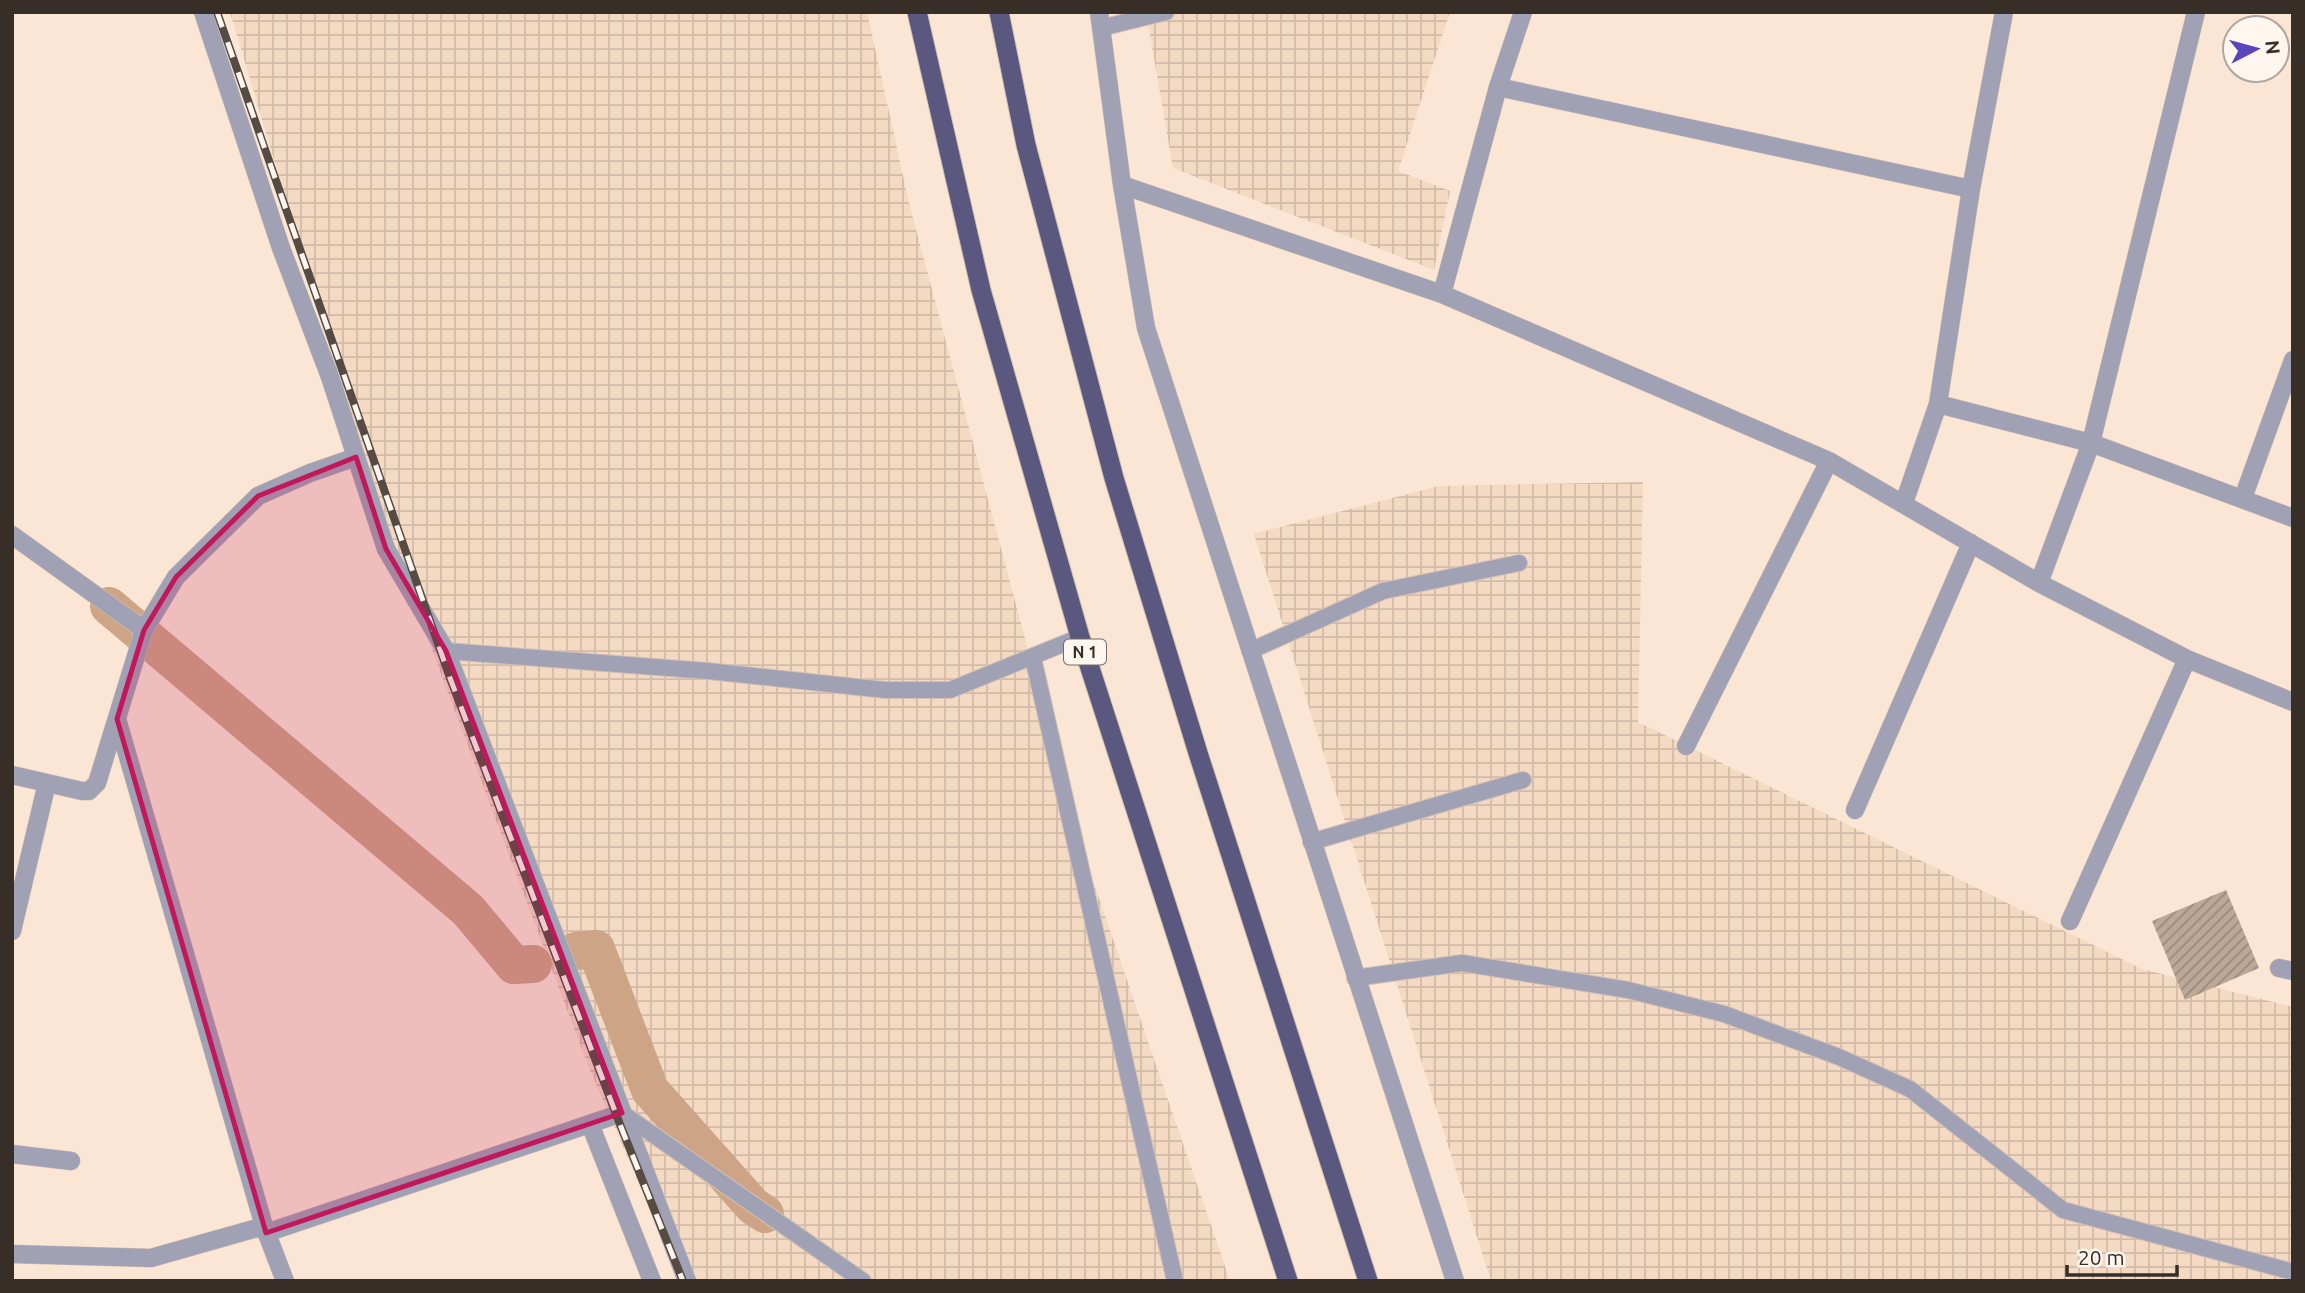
<svg xmlns="http://www.w3.org/2000/svg" width="2305" height="1293" font-family="Ubuntu,sans-serif">
<defs>
<pattern id="industrial-grid" width="8" height="8" patternUnits="userSpaceOnUse" patternTransform="scale(1.75)"><rect width="8" height="8" fill="#f4d9c3"/><path d="M0 4h8M4 0v8" fill="none" stroke="#d2bba8"/></pattern>
<pattern id="building-hatch" width="6" height="6" patternUnits="userSpaceOnUse" patternTransform="scale(1.75)"><rect width="6" height="6" fill="#bca898"/><path d="M-1 1l2-2M0 6l6-6M5 7l2-2" fill="none" stroke="#9a897c"/></pattern>
</defs>
<rect width="100%" height="100%" fill="#fbe6d5"/>
<path fill="url(#industrial-grid)" d="M230 12H867L909 203 1078 837 1230 1281H681L589 1068 372 490Z
M1146 12H1450L1398 171 1450 191 1434 270 1173 168Z
M1643 482 1638 722 2142 969 2293 1007V1281H1491L1254 534 1439 486Z"/>
<g fill="none" stroke-linecap="round" stroke-linejoin="round">
<path stroke="#cda586" stroke-width="38" d="M109 606 468 910 514 965 533 964
M576 951 596 949 650 1090 753 1206 765 1214"/>
</g>
<path fill="url(#building-hatch)" d="M2226 890 2259 968 2185 1000 2152 921Z"/>
<g fill="none" stroke-linecap="round" stroke-linejoin="round">
<defs>
<path id="service" d="M1101 28 1166 12
M446 651 708 671 885 690H950L1080 637
M1250 651 1383 591 1519 563
M1033 658 1175 1281
M1311 842 1523 780
M1355 978 1462 963 1628 990 1724 1014 1839 1057 1910 1089 2063 1210 2293 1272
M622 1113 863 1281"/>
<path id="minor" d="M203 12 281 248 330 377 386 549 446 651 687 1281
M1099 12 1122 185 1146 328 1455 1281
M1498 87 1971 189
M1122 185 1442 294 1829 461 2039 583 2187 659 2293 702
M1442 294 1498 87 1523 12
M1938 404 2091 443 2293 518
M2243 498 2293 360
M1904 503 1938 404 1971 189 2004 12
M12 535 144 630
M2039 583 2091 443 2196 12
M117 719 264 1226 285 1281
M1686 746 1829 461
M12 775 82 791H89L97 783 144 630 176 577 258 496 310 473 356 457
M1855 810 1971 543
M2070 921 2187 659
M12 931 47 783
M2279 968 2293 971
M590 1124 652 1281
M12 1154 71 1161
M266 1233 622 1113
M12 1254 151 1258 264 1226"/>
<path id="trunk" d="M917 12 981 290 1080 637 1288 1281
M999 12 1026 145 1114 478 1198 753 1368 1281"/>
</defs>
<use href="#service" stroke="#d4c1b2" stroke-width="18"/>
<use href="#minor" stroke="#d4c1b2" stroke-width="19"/>
<use href="#trunk" stroke="#d4c1b2" stroke-width="21"/>
<use href="#service" stroke="#a0a1b5" stroke-width="16"/>
<use href="#minor" stroke="#a0a1b5" stroke-width="18"/>
<use href="#trunk" stroke="#5a587e" stroke-width="19"/>
<defs>
<path id="rail" d="M217 12 450 678 621 1127 683 1281"/>
</defs>
<use href="#rail" stroke="#554b43" stroke-width="8"/>
<use href="#rail" stroke="#fff6ef" stroke-width="5" stroke-dasharray="16" stroke-linecap="butt"/>
</g>
<path fill="#c2185b" fill-opacity="0.2" stroke="#c2185b" stroke-width="5" stroke-linejoin="round" d="M356 457 386 549 446 651 622 1113 266 1233 117 719 144 630 176 577 258 496Z"/>
<g text-anchor="middle" dominant-baseline="central" stroke-width="5" stroke-linejoin="round" paint-order="stroke">
<rect fill="#fff6ef" stroke="#726a63" stroke-width="2" x="1064" y="639.5" width="42" height="25" rx="5"/>
<g font-size="16" font-weight="bold" fill="#362e27">
<text x="1085" y="652">N 1</text>
</g>
</g>
<rect width="2305" height="1293" fill="none" stroke="#362e27" stroke-width="28"/>
<g transform="translate(2256 49) rotate(84)"><circle r="33" fill="#fff6ef" stroke="#afa69f" stroke-width="2"/>
<path d="M0-5L12 26L0 18L-12 26Z" fill="#5946be"/>
<text y="-10" font-size="19" font-weight="bold" text-anchor="middle" fill="#362e27">N</text>
</g>
<path d="M2067 1265v10h110v-10" fill="none" stroke="#362e27" stroke-width="3.5"/>
<text x="2078" y="1265" font-size="21" fill="#362e27" stroke="#fff6ef" stroke-width="5" paint-order="stroke">20 m</text>
</svg>
